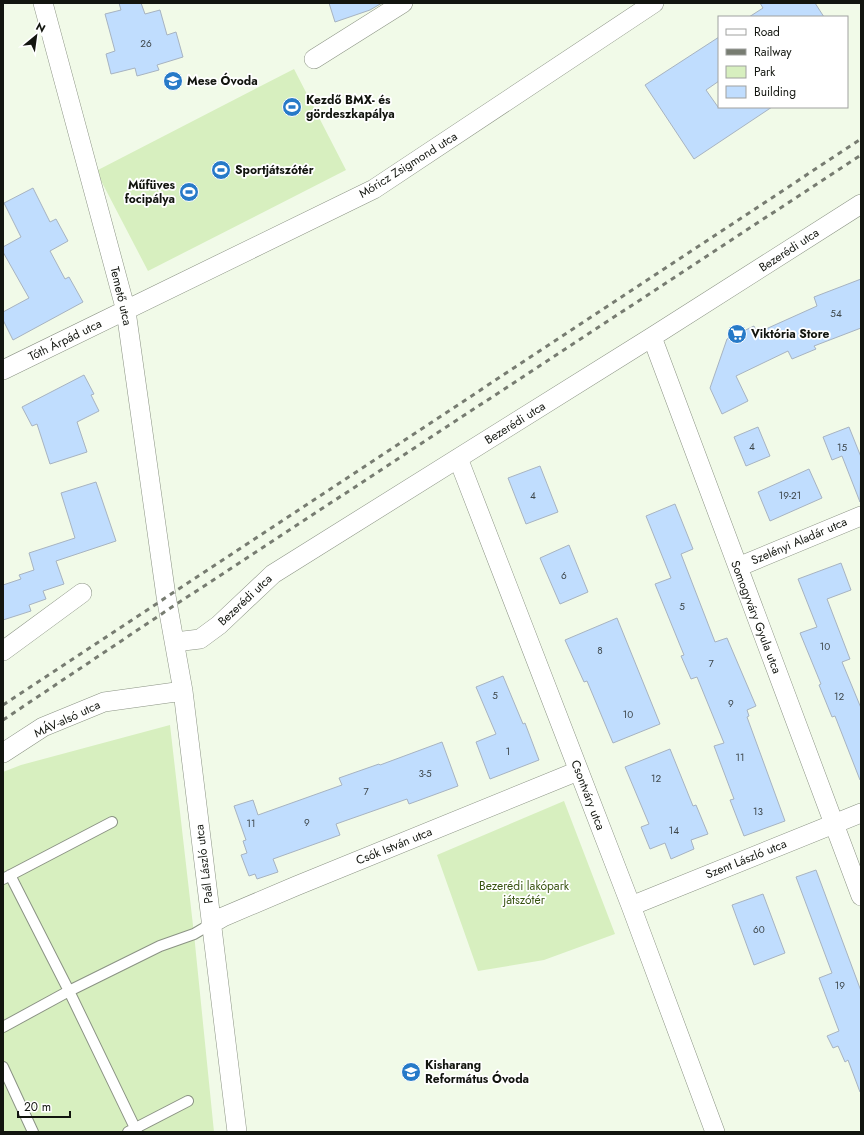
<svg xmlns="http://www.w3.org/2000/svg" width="864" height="1135" font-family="Jost,sans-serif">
<rect width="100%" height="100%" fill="#f1fae8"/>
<path fill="#d7efbf" d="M294 69 346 170 148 271 96 171Z
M170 725 194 934 214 1132H3V772L21 765Z
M564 801 615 934 544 960 478 971 437 855Z"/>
<path fill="#c0ddfe" stroke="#a7b3c1" d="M119 3H141L145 14 160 10 167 35 176 32 183 57 157 65 159 70 137 76 135 68 111 74 106 54 115 51 105 14 121 10Z
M329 3H382L370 10 335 22Z
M760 3H815L824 17H749L763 8Z
M719 37V81L706 90 718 107H772L694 159 645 85Z
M33 188 50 222 56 219 68 241 50 251 65 279 69 277 83 302 13 340 3 320V312L29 298 3 252V247L21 237 4 203Z
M861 279V328L814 346 816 349 792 359 788 351 736 376 748 401 722 414 710 388 727 339 754 326 757 333 817 306 814 297Z
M84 375 94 394 91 395 99 411 77 422 87 452 50 464 37 424 32 426 22 407Z
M758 427 770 456 746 466 734 437Z
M849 427 861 457 860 502 842 456 832 460 823 437Z
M540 466 558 512 526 524 508 478Z
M809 469 822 498 770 521 758 492Z
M96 482 116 541 56 561 64 584 43 591 46 599 29 605 31 611 3 620V585L21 579 19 575 34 570 29 553 75 538 61 493Z
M675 504 693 549 681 554 715 642 727 638 756 706 747 710 749 716 747 717 785 821 744 836 730 800 734 799 714 746 724 743 697 677 691 679 681 656 684 655 655 584 671 578 646 516Z
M569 545 588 592 560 604 540 558Z
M841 563 851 590 827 599 850 659 842 662 861 708V780H860L835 716 832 717 819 685 821 684 800 633 817 627 798 579Z
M617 618 660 724 613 743 587 681 584 682 565 640Z
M503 676 523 724 525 723 539 760 490 779 476 742 496 734 476 687Z
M442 742 458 786 409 804 407 799 336 824 340 835 273 859 278 872 257 879 255 874 249 876 241 855 247 853 243 841 246 840 234 806 253 800 258 815 342 785 339 778 379 764 380 765Z
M670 749 693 806 696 805 708 834 691 840 694 849 671 859 665 843 650 849 641 827 649 824 625 767Z
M816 870 861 991V1092H860L848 1060 845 1062 838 1046 833 1048 827 1036 839 1031 819 978 832 973 796 877Z
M763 894 785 953 754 965 732 905Z"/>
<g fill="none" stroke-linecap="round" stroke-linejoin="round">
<defs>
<path id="lane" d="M10 875 69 991 137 1132
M3 879 112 822
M3 1027 69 991 160 946 194 934 211 924
M3 1067 33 1132
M128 1132 188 1101"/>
<path id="street" d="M43 3 126 311 166 596 183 691 237 1132
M314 59 403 3
M652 337 861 896
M3 370 374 189 654 3
M458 458 631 906 715 1132
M738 567 861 516
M175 642 200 639 219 625 273 574 652 337 861 204
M3 651 82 593
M3 753 43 727 104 702 183 691
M631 906 861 813
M211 924 223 917 296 886 578 771"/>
</defs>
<use href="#lane" stroke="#8b9384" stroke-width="12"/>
<use href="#street" stroke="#8b9384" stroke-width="20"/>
<use href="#lane" stroke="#fff" stroke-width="10"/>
<use href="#street" stroke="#fff" stroke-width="19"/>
<path stroke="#777c71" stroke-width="3" stroke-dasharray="5 5" stroke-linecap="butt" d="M3 705 861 139
M3 720 169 609 861 155"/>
</g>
<defs>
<symbol id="school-disc" viewBox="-11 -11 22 22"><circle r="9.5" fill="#277ac8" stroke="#fff"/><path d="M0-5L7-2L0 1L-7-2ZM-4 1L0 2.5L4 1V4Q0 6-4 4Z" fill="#fff"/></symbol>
<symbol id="stadium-disc" viewBox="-11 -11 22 22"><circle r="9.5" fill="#277ac8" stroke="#fff"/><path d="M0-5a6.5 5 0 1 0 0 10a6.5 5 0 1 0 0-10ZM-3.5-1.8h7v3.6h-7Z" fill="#fff"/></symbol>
<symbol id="supermarket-disc" viewBox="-11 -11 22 22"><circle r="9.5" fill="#277ac8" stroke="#fff"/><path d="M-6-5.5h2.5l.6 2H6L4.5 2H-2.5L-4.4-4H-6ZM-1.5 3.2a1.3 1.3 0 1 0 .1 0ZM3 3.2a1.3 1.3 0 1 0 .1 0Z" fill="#fff"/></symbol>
</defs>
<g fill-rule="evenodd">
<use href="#school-disc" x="162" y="70" width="22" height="22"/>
<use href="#stadium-disc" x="281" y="96" width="22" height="22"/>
<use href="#stadium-disc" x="210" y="159" width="22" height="22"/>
<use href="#stadium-disc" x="178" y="181" width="22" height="22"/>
<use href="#supermarket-disc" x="726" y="323" width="22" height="22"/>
<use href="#school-disc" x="400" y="1061" width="22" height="22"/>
</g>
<g text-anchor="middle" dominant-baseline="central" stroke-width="3.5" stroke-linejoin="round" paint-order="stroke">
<g font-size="10" fill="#3e474b">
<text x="146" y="43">26</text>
<text x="836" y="313">54</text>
<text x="752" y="446">4</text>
<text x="842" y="447">15</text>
<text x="533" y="495">4</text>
<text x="790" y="495">19-21</text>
<text x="564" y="575">6</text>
<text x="682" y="606">5</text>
<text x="825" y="646">10</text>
<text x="600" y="650">8</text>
<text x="711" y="663">7</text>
<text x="495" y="695">5</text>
<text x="839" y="696">12</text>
<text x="731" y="703">9</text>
<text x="628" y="714">10</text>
<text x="508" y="751">1</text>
<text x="740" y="757">11</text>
<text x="425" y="773">3-5</text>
<text x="656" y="778">12</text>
<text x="366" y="791">7</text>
<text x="758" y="811">13</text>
<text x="307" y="822">9</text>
<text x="251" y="823">11</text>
<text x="674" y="830">14</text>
<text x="759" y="929">60</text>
<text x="840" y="985">19</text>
</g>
<g font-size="12" font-weight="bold" fill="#12150f" stroke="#fff" text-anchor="start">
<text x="187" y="81">Mese Óvoda</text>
<text x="306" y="100">Kezdő BMX- és<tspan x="306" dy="14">gördeszkapálya</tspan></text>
<text x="235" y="170">Sportjátszótér</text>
<text x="175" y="185" text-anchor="end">Műfüves<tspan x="175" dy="14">focipálya</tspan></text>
<text x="751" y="334">Viktória Store</text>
<text x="425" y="1065">Kisharang<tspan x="425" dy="14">Református Óvoda</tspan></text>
</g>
<g font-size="12" fill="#12150f" stroke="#fff">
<text transform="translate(408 165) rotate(-32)">Móricz Zsigmond utca</text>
<text transform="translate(789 250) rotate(-33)">Bezerédi utca</text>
<text transform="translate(121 296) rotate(77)">Temető utca</text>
<text transform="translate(65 340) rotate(-26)">Tóth Árpád utca</text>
<text transform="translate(515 423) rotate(-32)">Bezerédi utca</text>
<text transform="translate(799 541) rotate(-23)">Szelényi Aladár utca</text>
<text transform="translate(245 600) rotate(-43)">Bezerédi utca</text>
<text transform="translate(756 617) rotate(69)">Somogyváry Gyula utca</text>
<text transform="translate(67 719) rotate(-25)">MÁV-alsó utca</text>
<text transform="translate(588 795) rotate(69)">Csontváry utca</text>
<text transform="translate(394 846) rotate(-22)">Csók István utca</text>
<text transform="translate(746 859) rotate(-22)">Szent László utca</text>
<text transform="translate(204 864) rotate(-97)">Paál László utca</text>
</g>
<g font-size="12" fill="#385310" stroke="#fff">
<text x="524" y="886">Bezerédi lakópark<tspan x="524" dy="14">játszótér</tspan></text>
</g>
</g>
<rect width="864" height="1135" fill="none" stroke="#12150f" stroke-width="8"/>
<rect x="718" y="16" width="130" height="92" fill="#ffffff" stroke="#a0a19f"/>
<rect x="726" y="29" width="20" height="6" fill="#ffffff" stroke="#a0a19f"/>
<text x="754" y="36" font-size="12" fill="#12150f">Road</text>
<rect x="726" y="49" width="20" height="6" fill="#777c71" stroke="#a0a19f"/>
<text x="754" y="56" font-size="12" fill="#12150f">Railway</text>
<rect x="726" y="66" width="20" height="12" fill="#d7efbf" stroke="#a0a19f"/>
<text x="754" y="76" font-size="12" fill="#12150f">Park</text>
<rect x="726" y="86" width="20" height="12" fill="#c0ddfe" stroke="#a0a19f"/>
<text x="754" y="96" font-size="12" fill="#12150f">Building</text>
<g transform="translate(36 36) rotate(29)" stroke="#ffffff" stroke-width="3" paint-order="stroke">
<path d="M0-3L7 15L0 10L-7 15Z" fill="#12150f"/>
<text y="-6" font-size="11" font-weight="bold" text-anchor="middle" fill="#12150f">N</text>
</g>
<path d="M18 1111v6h52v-6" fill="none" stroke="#12150f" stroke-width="2"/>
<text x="24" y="1111" font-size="12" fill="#12150f" stroke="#ffffff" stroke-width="3" paint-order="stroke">20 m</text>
</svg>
